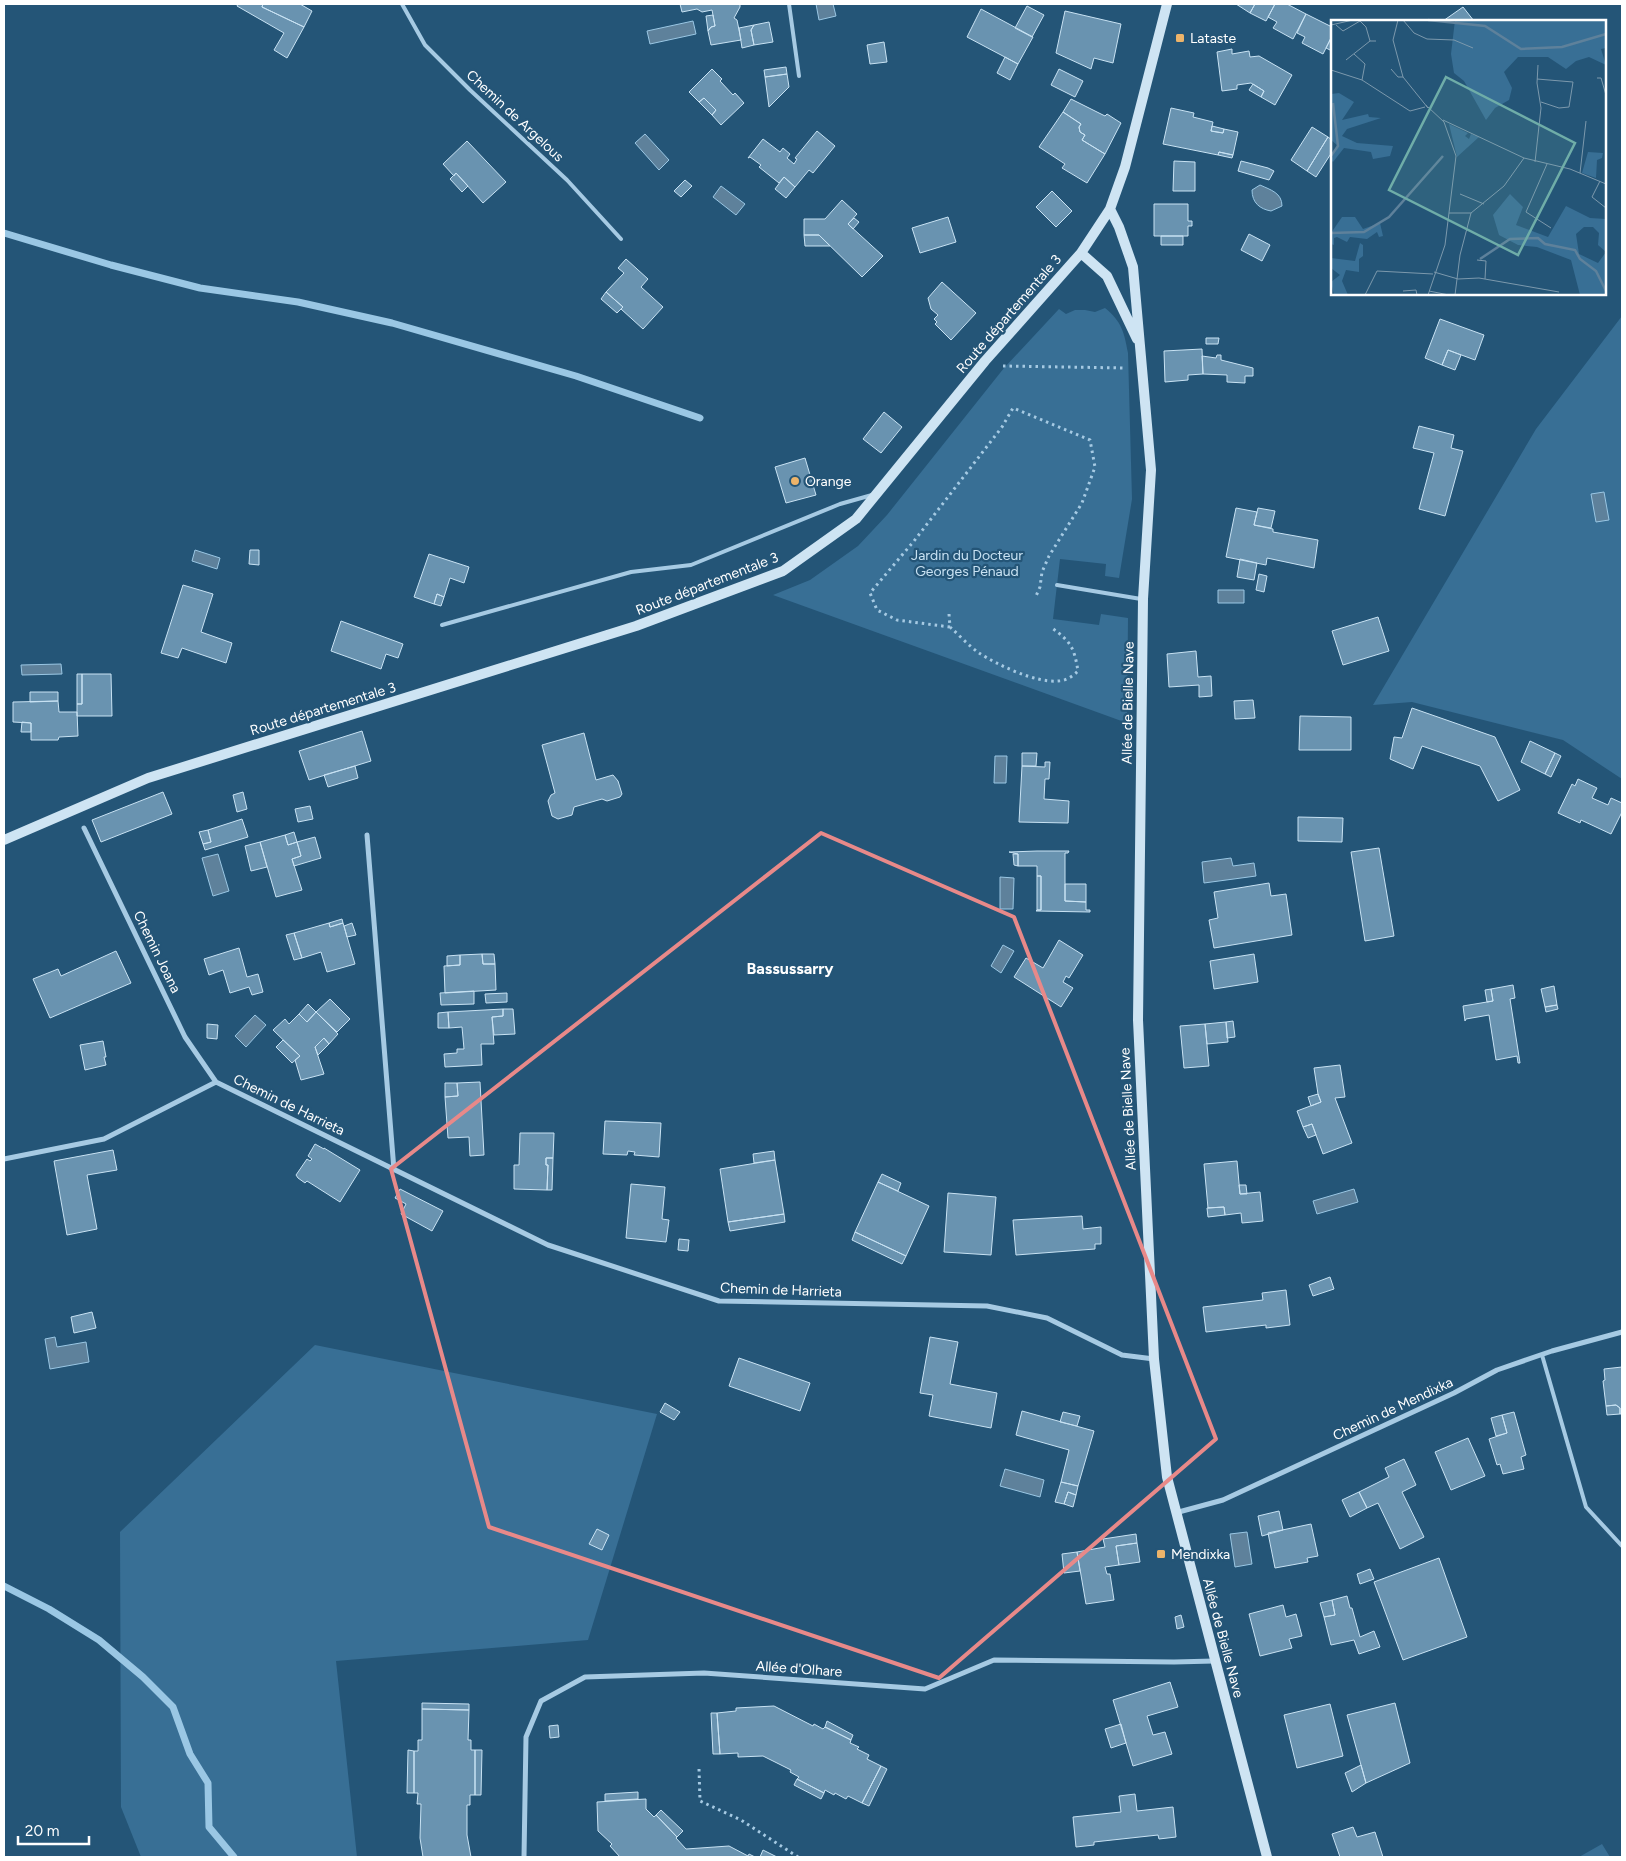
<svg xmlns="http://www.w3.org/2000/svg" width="1626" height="1861" font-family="Figtree,sans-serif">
<rect width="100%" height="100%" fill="#245577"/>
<path fill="#386f95" d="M1105 308C1122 322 1124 332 1128 353L1132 499 1119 578 1105 576 1106 564 1060 559 1053 619 1099 625 1101 614 1128 618 1127 723 773 595 810 580 858 546 887 515 1004 368 1059 309 1066 314 1075 310H1085L1095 312Z
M1622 316V779L1563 740 1412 702 1373 705 1536 429Z
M315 1345 657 1414 588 1640 336 1661 357 1857H141L121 1807 120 1532Z
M1602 1844 1610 1857H1579Z"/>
<path fill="#5e819b" stroke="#9ac7e4" d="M816 4H833L836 16 819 20Z
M693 21 696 34 650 44 647 31Z
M645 134 669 160 659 170 635 143Z
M1260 185C1271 190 1282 193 1282 206L1271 211C1260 209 1252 203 1252 190Z
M721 186 745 204 736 215 713 197Z
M1604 492 1609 520 1596 522 1591 494Z
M195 550 220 558 217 569 192 561Z
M1218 590H1244V603H1218Z
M61 664 62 674 22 675 21 665Z
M995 756H1007L1006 783H994Z
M218 854 229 891 213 896 202 858Z
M1231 858 1233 866 1254 863 1256 876 1204 883 1202 862Z
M1000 877 1014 878 1013 909H1000Z
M1003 945 1014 951 1001 973 991 966Z
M255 1015 266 1025 246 1047 235 1036Z
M1354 1189 1358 1202 1317 1214 1313 1201Z
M55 1337 57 1347 86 1342 89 1362 50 1369 45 1339Z
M1005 1469 1044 1480 1040 1497 1000 1486Z
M1247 1532 1252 1564 1235 1567 1230 1534Z"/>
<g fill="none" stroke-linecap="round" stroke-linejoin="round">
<path stroke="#9ac7e4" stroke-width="7" d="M4 233 111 265 200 288 298 302 392 323 576 376 700 418
M4 1586 49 1609 99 1640 143 1677 173 1707 190 1754 208 1783 209 1827 234 1857"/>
</g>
<path fill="#6993b0" stroke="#c8e2f3" d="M238 4H263L262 7 304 27 287 58 274 50 284 33 237 6Z
M263 4H300L312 11 304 27 262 7Z
M680 4H740V7L734 18 737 20 741 40 711 45 708 31 711 27 715 26 712 10 702 12 697 9 682 12Z
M1236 4H1255L1250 13Z
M1255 4H1275L1266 21 1250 13Z
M1275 4H1287L1306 14 1293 39 1273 28 1277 22 1268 17Z
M1027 6 1044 15 1032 37 1015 28Z
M1463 7 1474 21H1443Z
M981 9 1033 37 1018 64 967 37Z
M1065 11 1121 24 1113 63 1094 58 1091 69 1056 53Z
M1306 14 1332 27V36L1323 54 1302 43 1305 37 1297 33Z
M713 15 715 26 711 27 708 31 706 16Z
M769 22 773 42 754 45 751 30 754 25Z
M754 25 751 30 754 45 742 48 739 28Z
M1332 36V51L1326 48Z
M884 42 887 62 870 64 867 45Z
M1232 49V54L1249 51 1250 57 1259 56 1292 75 1275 105 1261 97 1264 91 1251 83 1237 85V89L1222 91 1217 52Z
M1005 57 1018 64 1010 80 997 73Z
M786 67 787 74 765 77 764 70Z
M712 69 722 79 720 81 733 95 735 93 744 103 721 125 712 115 716 110 704 98 699 102 689 92Z
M1059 69 1083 81 1075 97 1051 85Z
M787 74 789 87 769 107 765 77Z
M1253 84 1264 91 1261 97 1249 90Z
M704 98 716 110 712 115 699 102Z
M1071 99 1105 116 1107 114 1121 123 1105 154 1082 140 1085 135 1080 132 1079 127 1081 124 1063 112Z
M1171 108 1194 113 1193 117 1213 122 1211 131 1223 133 1224 129 1238 132 1233 155 1219 152 1218 155 1163 144Z
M1063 112 1081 124 1079 127 1080 132 1085 135 1082 140 1105 154 1087 183 1062 168 1065 164 1039 147Z
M1212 126 1224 129 1223 133 1211 131Z
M1312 127 1328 137 1307 171 1291 160Z
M817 131 835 146 813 173 809 170 795 187 784 177 779 183 759 167 761 165 750 157 748 158 763 139 780 152 783 148 790 154 787 158 794 164 797 159 795 158Z
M1328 137 1332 140V152L1316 177 1307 171Z
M467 141 506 182 483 203 456 173 454 176 443 164Z
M1219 152 1233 155 1232 158 1218 155Z
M1174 161 1195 162V191H1173Z
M1241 161 1268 168 1274 171 1269 180 1238 171Z
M456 173 468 186 462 192 450 179Z
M784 177 795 187 786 198 775 189Z
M685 180 692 186 681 197 674 191Z
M1052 191 1072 211 1056 227 1036 207Z
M842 200 857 214 848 224 883 256 862 277 819 235H804V219H825Z
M1154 204H1188V221H1192V226H1188V236H1154Z
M948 217 956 242 920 253 912 228Z
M854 218 859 222 853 229 848 224Z
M1249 234 1270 245 1262 261 1241 250Z
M804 235H819L830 246H805Z
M1161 236H1183V245H1161Z
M626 259 648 279 641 287 663 307 643 329 621 309 623 307 606 292 624 273 618 268Z
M942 282 976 313 951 340 935 324 937 322 934 319 938 315 931 309 928 298Z
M606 292 623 307 617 313 601 299Z
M1440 319 1484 335 1475 360 1448 350 1442 365 1425 358Z
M1206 338H1219L1218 344H1206Z
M1202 349 1203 374 1188 375V380L1165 382 1164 351Z
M1448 350 1461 355 1455 370 1442 365Z
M1217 355H1221V360L1253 368V376H1245V383L1227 382V375L1203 374 1202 356 1216 358Z
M884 412 902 427 881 453 863 439Z
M1419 426 1454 435 1451 448 1463 451 1445 516 1419 509 1434 453 1413 448Z
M805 458 816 495 786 503 775 467Z
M1236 508 1257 512 1254 525 1273 529V532L1318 540 1314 568 1267 558 1266 565 1226 557Z
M1258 508 1275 511 1271 528 1254 525Z
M250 550H259V565L249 564Z
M429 554 469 567 464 583 450 578 444 597 437 594 434 604 414 597Z
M1240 559 1257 563 1254 580 1237 577Z
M1259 574 1267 576 1264 592 1256 590Z
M183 585 213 594 201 632 232 643 226 663 182 648 178 658 161 653Z
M437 594 444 597 441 606 434 604Z
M1378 617 1389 651 1343 665 1332 631Z
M341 621 403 644 398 658 386 654 381 669 331 651Z
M1196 651 1198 677 1211 676 1212 696 1199 697V685L1169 687 1167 654Z
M77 674H82V704H77Z
M82 674H111L112 716H77V704H82Z
M30 692H58V701L30 702Z
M1253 700 1255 718 1235 719 1234 701Z
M58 701 59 712H77L78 736 59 737 58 740H31V723L13 722V702Z
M1412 708 1495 737 1520 790 1498 801 1480 766 1422 746 1413 769 1390 759 1394 737 1402 738Z
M1300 716 1351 717V750H1299Z
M22 722 31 723V732H21Z
M362 731 371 761 309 780 299 751Z
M584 733 596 780 613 775 618 781 622 794 620 797 607 801 602 799 574 807 572 815 558 819 552 816 548 801 551 795 555 793 542 745Z
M1530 741 1555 753 1545 774 1521 762Z
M1022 753H1037L1036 766H1022Z
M1555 753 1561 756 1551 777 1545 774Z
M1045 762H1050L1049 779H1045L1044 799 1069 801 1068 823 1019 822 1022 766 1045 767Z
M355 766 358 778 328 787 324 775Z
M1578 779 1597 788 1592 798 1608 805 1611 798 1622 803V812L1611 834 1581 820 1580 823 1558 813 1572 784 1575 786Z
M163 792 172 814 101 842 92 820Z
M243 792 247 809 237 812 233 795Z
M310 806 313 819 298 822 295 809Z
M1298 817 1343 818 1342 842 1298 841Z
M242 819 248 837 205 850 203 844 211 842 208 830Z
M208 830 211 842 203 844 199 832Z
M294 832 297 842 288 845 285 835Z
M285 835 288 845 297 842 301 856 292 859 302 890 276 897 260 842Z
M315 837 321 858 294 866 292 859 301 856 297 842Z
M260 842 267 867 251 871 245 846Z
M1379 848 1394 936 1365 941 1351 852Z
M1037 851H1069L1068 853H1065V901L1086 902V910H1090V912L1036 911 1037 910H1041V876H1037V866H1018V854L1009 852Z
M1013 854H1018V866L1014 865Z
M1037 876H1041V910H1037Z
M1269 883 1271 896 1286 894 1292 935 1214 948 1209 920 1218 918 1214 892Z
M1065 884H1086V902L1065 901Z
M342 919 343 923 330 927 329 923Z
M329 923 330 927 343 923 355 964 327 972 321 952 302 958 294 933Z
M352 923 356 935 347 937 344 926Z
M294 933 302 958 294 960 286 935Z
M1059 940 1083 955 1069 978 1066 976 1063 982 1073 988 1061 1007 1014 977 1026 958 1043 968Z
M239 948 247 977 258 974 263 992 252 995 249 987 230 993 223 970 209 975 204 959Z
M116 951 131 983 50 1018 33 979 58 969 61 976Z
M482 954 483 964H495L496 990 445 993 444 966 460 965V955Z
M482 954H494L495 964H483Z
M1254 954 1258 982 1214 989 1210 961Z
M460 955V965L447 966V956Z
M1513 985 1515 998 1510 999 1520 1063H1518L1517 1056 1496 1060 1489 1015 1466 1019 1465 1021 1463 1006 1493 1001 1491 989Z
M1554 986 1557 1005 1545 1007 1541 989Z
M1491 989 1493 1001 1487 1002 1485 990Z
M474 991V1004L441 1005 440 993Z
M507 993V1002L486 1003 485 994Z
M330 999 350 1019 337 1032 316 1012Z
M308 1004 316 1012 307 1022 299 1014Z
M1557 1005 1558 1009 1546 1012 1545 1007Z
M503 1009H513L515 1034 494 1035 492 1017 503 1016Z
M503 1009V1016L492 1017 494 1044H481L482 1065 445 1067 444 1054 457 1053V1049H464L462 1027 449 1028 448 1012Z
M316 1012 338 1034 329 1044 324 1038 315 1047 324 1074 301 1080 295 1060 300 1056 273 1030 285 1019 289 1024 299 1014 307 1022Z
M448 1012 449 1028H438V1013Z
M1233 1021 1235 1037 1227 1038 1226 1022Z
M1226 1022 1228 1042 1207 1044 1205 1024Z
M207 1024 218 1025 217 1039 207 1038Z
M1205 1024 1209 1066 1184 1068 1180 1026Z
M324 1038 329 1044 318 1055 315 1047Z
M283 1040 300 1056 292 1063 276 1047Z
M103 1041 106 1057H104L106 1065 85 1070 80 1045Z
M1340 1065 1345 1097 1335 1098 1352 1143 1323 1154 1312 1124 1303 1127 1297 1111 1321 1102 1318 1094 1314 1068Z
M480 1082 484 1155 470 1156 469 1137 448 1138 445 1097 458 1096 457 1083Z
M445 1083H457L458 1096 445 1097Z
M1318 1094 1321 1102 1311 1106 1308 1097Z
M605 1121 661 1123 659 1157 634 1155 635 1152 628 1151 627 1155 603 1154Z
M1312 1124 1316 1135 1308 1138 1303 1127Z
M520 1133H554L553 1158H546V1165H548L547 1190 514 1189V1165H519Z
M315 1144 324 1149V1148L360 1170 340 1202 307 1181 305 1183 298 1178 296 1175 307 1159 310 1161 312 1159 308 1156Z
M113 1150 117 1170 87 1175 97 1229 67 1235 54 1161Z
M774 1151 775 1160 754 1163 753 1154Z
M546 1158H553L552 1190H547L548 1165H546Z
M775 1160 784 1214 728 1222 720 1169Z
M1237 1161 1240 1194 1260 1192 1263 1221 1242 1223 1241 1213 1225 1215 1224 1207 1208 1208 1204 1164Z
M882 1174 901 1183 898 1191 878 1182Z
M878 1182 929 1206 906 1256 855 1232Z
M631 1184 665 1187 662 1219 669 1220 666 1242 626 1238Z
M1239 1185H1246L1247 1194H1240Z
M400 1189 443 1211 432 1231 401 1214 406 1204 395 1198Z
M948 1193 996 1197 991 1255 944 1252Z
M1224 1207 1225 1215 1208 1217 1207 1208Z
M784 1214 785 1222 730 1231 728 1222Z
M1082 1216 1083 1229 1101 1227V1244H1095V1249L1016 1255 1013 1220Z
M855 1232 906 1256 902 1264 852 1240Z
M679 1239 689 1240 688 1251 678 1250Z
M1330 1277 1334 1289 1313 1296 1309 1285Z
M1286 1290 1290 1325 1266 1328V1325L1206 1332 1203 1307 1263 1300 1262 1293Z
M92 1312 96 1328 74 1333 71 1317Z
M930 1337 958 1342 950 1384 997 1393 991 1428 929 1416 933 1395 920 1393Z
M739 1358 810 1383 800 1411 729 1386Z
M1622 1367V1414H1620V1408L1616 1405 1606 1406 1603 1381 1605 1380 1604 1369Z
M665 1403 680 1412 674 1420 660 1412Z
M1616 1405 1620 1408V1414L1607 1415 1606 1406Z
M1022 1411 1094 1431 1078 1486 1061 1482 1069 1450 1016 1435Z
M1063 1412 1080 1416 1077 1426 1060 1422Z
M1514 1412 1526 1455 1521 1457 1524 1469 1503 1474 1500 1464 1497 1465 1489 1439 1507 1433 1502 1415Z
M1502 1415 1507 1433 1496 1436 1491 1418Z
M1468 1438 1485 1476 1451 1490 1435 1452Z
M1404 1459 1416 1485 1402 1492 1424 1537 1400 1549 1378 1503 1367 1508 1359 1492 1389 1477 1385 1468Z
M1061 1482 1078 1486 1076 1495 1068 1492 1064 1504 1055 1502Z
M1068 1492 1076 1495 1073 1507 1064 1504Z
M1359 1492 1367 1508 1350 1517 1342 1500Z
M1279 1511 1283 1530 1262 1536 1258 1516Z
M1311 1524 1318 1556 1307 1558 1308 1562 1275 1568 1268 1533Z
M597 1529 609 1535 602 1550 589 1544Z
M1136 1534 1137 1543 1116 1546 1119 1565 1105 1567 1107 1574H1110L1114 1600 1086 1604 1077 1552 1105 1547 1103 1539Z
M1137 1543 1140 1562 1119 1565 1116 1546Z
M1077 1552 1080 1571 1064 1573 1062 1554Z
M1439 1558 1467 1637 1403 1660 1374 1582Z
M1370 1569 1374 1579 1360 1584 1357 1574Z
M1347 1596 1350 1608H1352L1360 1637 1374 1631 1380 1647 1359 1654 1354 1640 1331 1645 1324 1617 1335 1615 1332 1600Z
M1332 1600 1335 1615 1324 1617 1320 1603Z
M1283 1605 1286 1617 1296 1614 1302 1636 1289 1639 1292 1648 1260 1656 1249 1614Z
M1181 1615 1184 1627 1177 1629 1175 1617Z
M1170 1682 1178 1707 1147 1716 1153 1735 1165 1732 1172 1754 1133 1766 1113 1700Z
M422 1703 469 1704V1710L422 1709Z
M1395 1703 1410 1763 1366 1783 1347 1715Z
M1330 1704 1343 1756 1297 1768 1284 1715Z
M774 1706 813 1726 814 1724 823 1729 825 1727 851 1740 850 1743 859 1747 857 1749 869 1755 867 1759 881 1766 862 1803 848 1796 846 1799 835 1793 834 1795 825 1790 824 1793 797 1779 799 1777 790 1772 791 1770 763 1756 738 1757V1753L720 1754 717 1713 736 1711V1708Z
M422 1709 469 1710 468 1740H471V1750H475V1795H470V1805H467V1835L471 1857H423L420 1838 421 1804H417L418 1793H414V1751H418V1740H422Z
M711 1713H717L720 1754H713Z
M827 1721 853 1735 851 1740 825 1727Z
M1121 1724 1126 1743 1111 1748 1105 1729Z
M558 1725 559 1737 550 1738 549 1726Z
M408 1750 414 1751V1793H407Z
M475 1750H482L481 1795H475Z
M1361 1765 1366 1783 1352 1792 1345 1773Z
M881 1766 887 1769 869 1806 862 1803Z
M797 1779 824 1793 821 1799 794 1785Z
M638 1792V1799L605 1801V1794Z
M1135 1794 1137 1811 1173 1807 1176 1837 1159 1839 1158 1835 1094 1842V1845L1076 1847 1073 1817 1121 1812 1119 1796Z
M646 1799V1809L654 1817 656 1815 677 1837 676 1838 686 1849 729 1846 748 1856 749 1854 755 1857H620L610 1846 612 1844 598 1831 597 1802Z
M661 1810 683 1831 677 1837 656 1815Z
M1353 1827 1357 1837 1375 1832 1383 1857H1340L1332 1834Z
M763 1850 777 1857H760Z"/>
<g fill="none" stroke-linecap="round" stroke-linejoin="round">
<path stroke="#a6cae3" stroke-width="3" stroke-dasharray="2.5 4" stroke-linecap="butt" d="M1003 366 1126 368
M949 614 950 627C959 635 969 646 979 653 998 665 1035 683 1058 681 1066 681 1073 676 1078 671 1074 647 1071 642 1052 628
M950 627 897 620 877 610 870 593 914 541 1002 427 1013 408 1090 440 1095 467 1082 503 1049 556 1042 572 1040 587 1036 596
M699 1769 700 1801 741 1820 798 1857"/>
<path stroke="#a6cae3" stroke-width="4" d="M402 4 425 45 470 90 567 180 621 239
M789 4 799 76
M1057 585 1141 599
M442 625 631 572 691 565 840 504 872 495
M1542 1355 1586 1507 1622 1546"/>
<path stroke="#a6cae3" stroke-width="5" d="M84 828 185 1037 216 1082
M367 835 394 1170
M4 1159 104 1139 216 1082 548 1245 719 1301 987 1306 1047 1318 1122 1355 1154 1359
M1175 1513 1223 1500 1454 1393 1497 1370 1552 1351 1622 1332
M524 1857 526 1737 541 1701 585 1677 704 1673 925 1689 994 1660 1174 1662 1214 1661"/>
<path stroke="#cee4f3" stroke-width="10" d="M1110 209 1119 227 1133 267 1151 470 1143 599 1138 1020 1154 1359 1167 1477 1267 1857
M1081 253 1107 276 1137 339
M4 840 148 778 636 626 783 571 856 519 985 361 1081 253 1110 209 1125 167 1167 4"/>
</g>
<path fill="none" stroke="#e88989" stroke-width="4" stroke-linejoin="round" d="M821 833 1014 917 1216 1439 939 1678 489 1527 391 1169Z"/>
<g fill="#edb46a" stroke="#245577" stroke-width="2">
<rect x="1175" y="33" width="10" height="10" rx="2.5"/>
<circle cx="795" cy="481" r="5"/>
<rect x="1156" y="1549" width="10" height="10" rx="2.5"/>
</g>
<g text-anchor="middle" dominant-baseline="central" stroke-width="4.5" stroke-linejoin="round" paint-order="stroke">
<g font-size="14" fill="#fff" stroke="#245577" text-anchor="start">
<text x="1190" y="38">Lataste</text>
<text x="805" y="481">Orange</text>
<text x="1171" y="1554">Mendixka</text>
</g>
<g font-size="14" fill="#fff" stroke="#245577">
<text transform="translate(515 116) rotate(43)">Chemin de Argelous</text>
<text transform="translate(1009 314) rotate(-49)">Route départementale 3</text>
<text transform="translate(707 584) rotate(-21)">Route départementale 3</text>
<text transform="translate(1128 703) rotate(-89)">Allée de Bielle Nave</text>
<text transform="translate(323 709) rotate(-17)">Route départementale 3</text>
<text transform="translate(157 952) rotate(64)">Chemin Joana</text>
<text transform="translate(289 1105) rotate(26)">Chemin de Harrieta</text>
<text transform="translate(1128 1109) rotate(-93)">Allée de Bielle Nave</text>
<text transform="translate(781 1290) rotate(2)">Chemin de Harrieta</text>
<text transform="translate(1393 1409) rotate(-25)">Chemin de Mendixka</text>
<text transform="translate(1223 1638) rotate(75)">Allée de Bielle Nave</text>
<text transform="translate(799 1669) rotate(4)">Allée d'Olhare</text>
</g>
<g font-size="14" fill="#c8e2f3" stroke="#245577">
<text x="967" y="555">Jardin du Docteur<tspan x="967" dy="16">Georges Pénaud</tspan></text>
</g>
<g font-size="16" font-weight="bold" fill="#fff" stroke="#245577">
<text x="790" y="968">Bassussarry</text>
</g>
</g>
<g transform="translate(1331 20)">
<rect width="275" height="275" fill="#245577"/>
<path d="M124 0H275V28L270 29 275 45 258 37 245 41 235 49 217 37H187L173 52 181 68 178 80 164 88 155 100 133 61 123 53 120 34ZM8 73 23 82 11 100 37 94 38 97 50 98 16 109 11 116 26 123 62 126 59 136 42 139 40 132 13 128 2 142 0 140 6 125 0 120V74ZM118 104 137 113 134 116 138 119 140 114 148 117 126 137ZM257 132 272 133 271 138 266 140 265 158 251 153ZM179 174 192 187 185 205 217 217 235 186 259 198 275 199V275H249L240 240 206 227 187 225 168 215 162 195ZM253 207H262L268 213 267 225 275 232 267 243 248 234 245 214ZM11 197H24L32 209 49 203 52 216 48 217 46 212 36 219 19 217 16 222 6 217 3 218V225L0 224V213ZM29 223 32 225V236L28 239V252L15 250 11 261 17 275H3L0 262 9 255 0 248V238L24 241Z" fill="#386f95" fill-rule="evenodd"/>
<path fill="none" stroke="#5e819b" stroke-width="2.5" d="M97 0 154 6 190 29 231 27 275 14M0 136 7 126 2 83M0 213 33 212 58 197 112 136M149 239 179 219 207 218 214 224 244 230 249 239 265 251 275 271"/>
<path fill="none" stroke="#7c99ad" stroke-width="1" d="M67 0 62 20 72 57 97 88 95 85M72 0 83 13 96 19 123 20 142 28M0 5 22 0M5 5 12 11 29 1 35 7 39 21M23 34 34 44 31 60M15 40 39 21H45M60 49 67 57H72M0 50 31 60 79 91 94 87M266 58H270L275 75M206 59 242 62 238 87 228 88 210 82M112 100 193 138 239 149 275 164M204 142 210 88 206 63 207 45M216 144 195 192 220 208M249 153 255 101M269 161 261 177 275 188M129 174 153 184M118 193H140M146 240 155 241 154 259M103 252 127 259 148 258 228 272M72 271 85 270 86 275M98 271 118 275M34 275 46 251 102 254M97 275 114 225 125 136 113 102 97 87M124 275 129 235 140 193 173 166 193 138"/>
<path fill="#6fada8" fill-opacity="0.15" stroke="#6fada8" stroke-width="2.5" d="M115 57 244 123 187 235 58 170Z"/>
<rect width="275" height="275" fill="none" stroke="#fff" stroke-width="2.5"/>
</g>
<rect width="1626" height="1861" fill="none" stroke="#ffffff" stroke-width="10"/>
<path d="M18 1836v8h71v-8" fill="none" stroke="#ffffff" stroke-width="2.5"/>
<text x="25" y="1836" font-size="15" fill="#ffffff" stroke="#245577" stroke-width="4" paint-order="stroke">20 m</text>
</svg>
